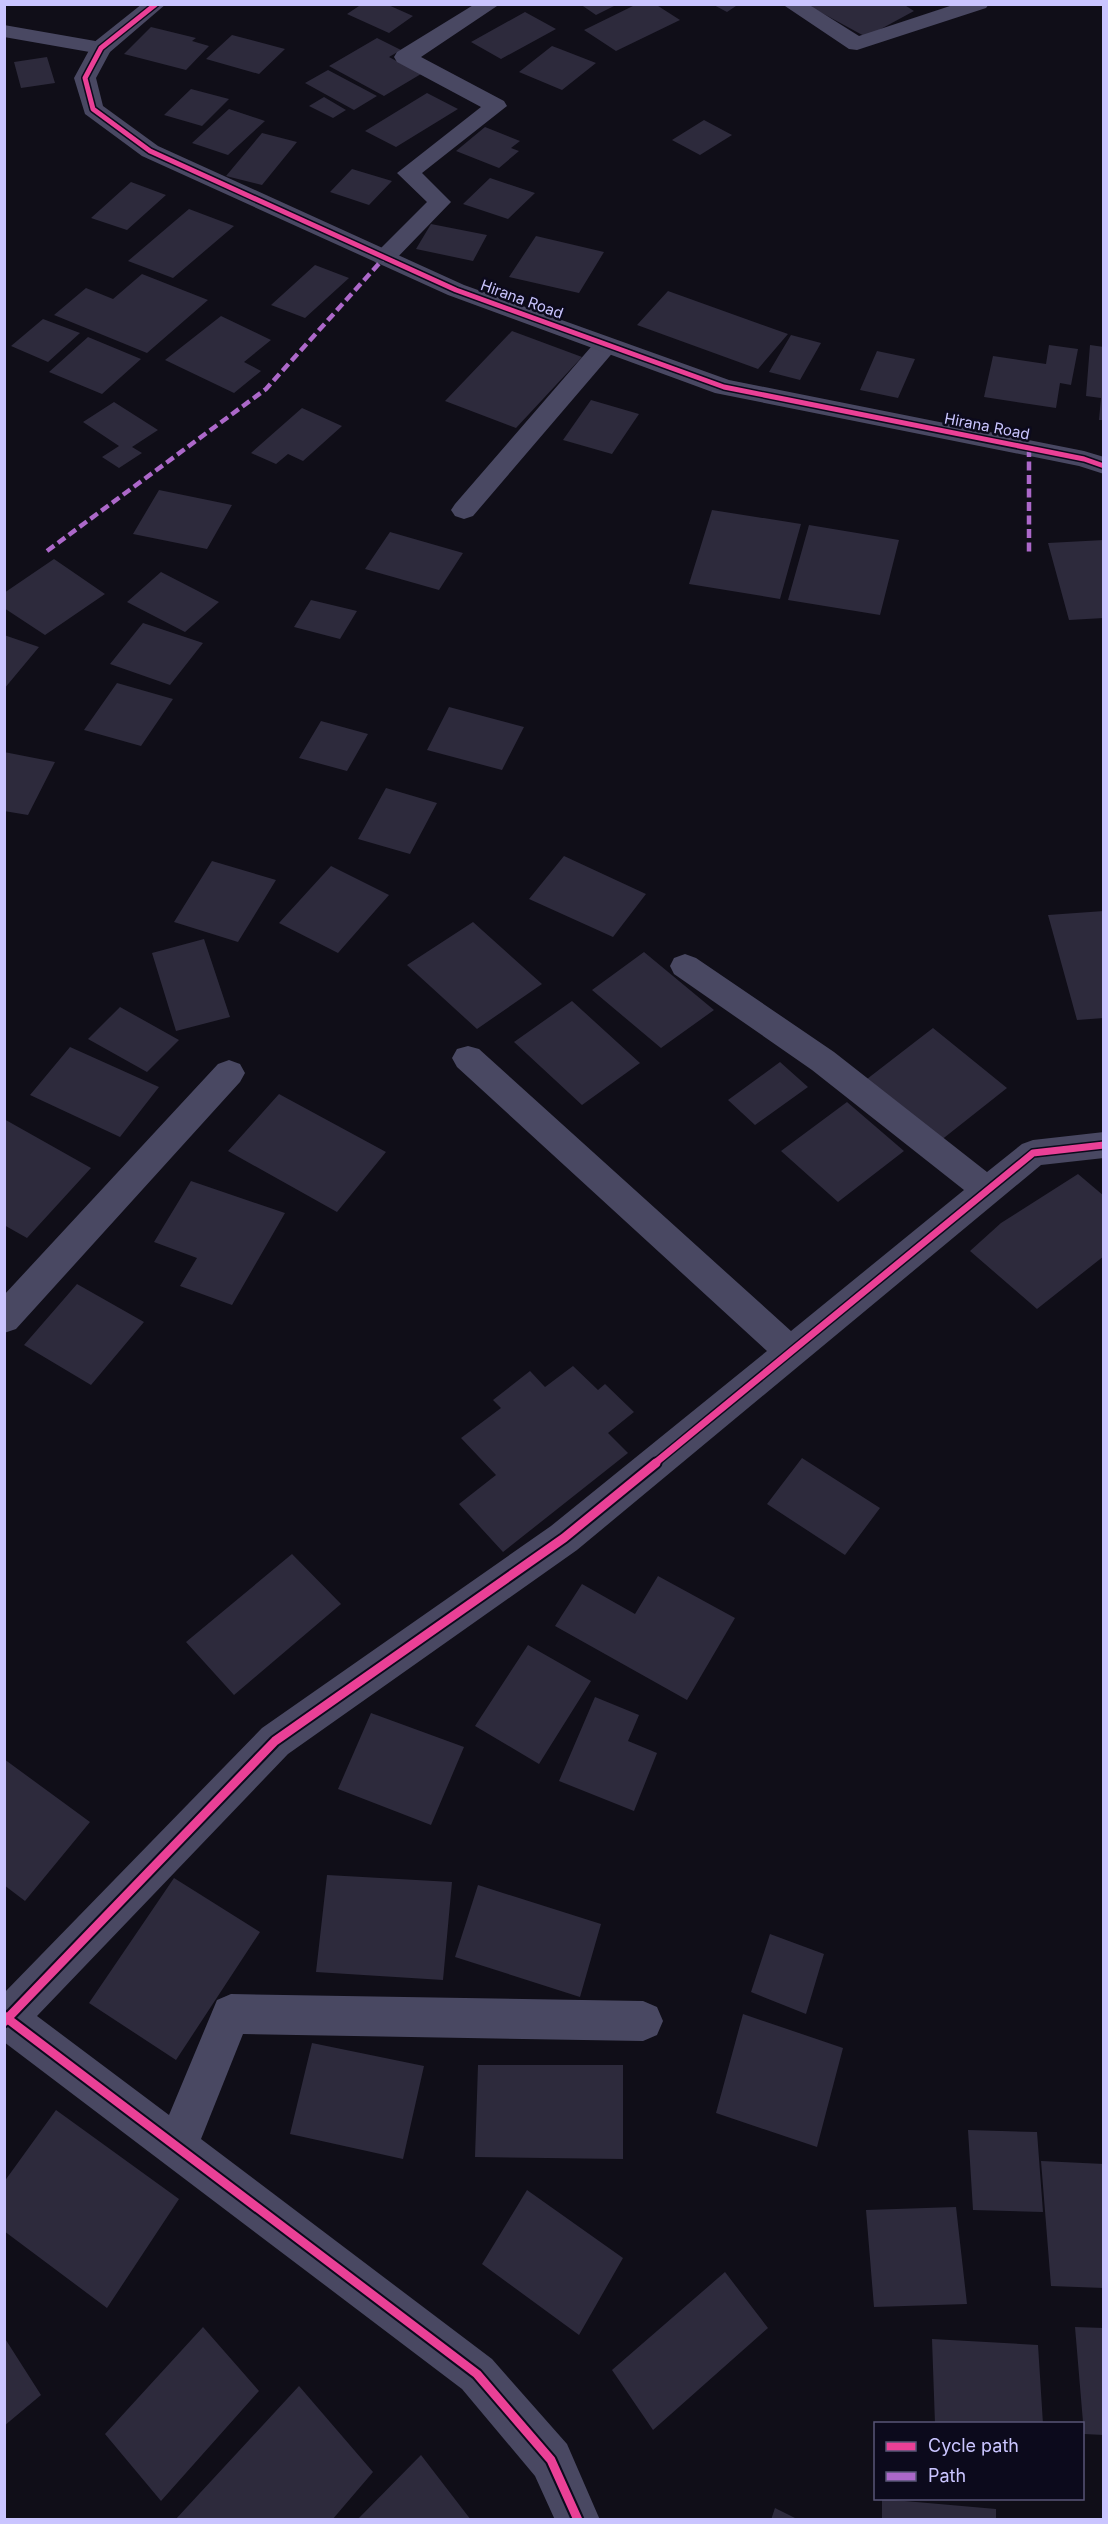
<svg xmlns="http://www.w3.org/2000/svg" width="1108" height="2524" font-family="Inter,sans-serif">
<rect width="100%" height="100%" fill="#100e18"/>
<path fill="#2d2a3c" d="M362 4H386L413 16 389 33 347 14Z
M580 4H618L596 15Z
M637 4H655L680 20 616 51 584 30Z
M712 4H739L727 12Z
M815 4H903L914 11 866 37 811 7Z
M525 12 556 29 501 59 471 42Z
M151 27 196 38 192 41 209 46 186 70 124 54Z
M232 35 285 49 259 74 206 59Z
M377 38 401 50 389 57 421 74 384 96 329 66Z
M552 46 560 49 596 63 562 90 519 72Z
M47 57 55 83 21 88 14 62Z
M328 70 377 96 354 110 305 83Z
M191 89 229 99 202 126 164 115Z
M427 93 458 109 396 147 365 131Z
M324 97 346 110 333 118 309 106Z
M229 109 265 121 228 155 192 143Z
M704 120 732 135 700 155 672 140Z
M485 127 520 141 511 148 519 151 499 168 456 151Z
M262 133 297 142 262 185 226 176Z
M352 169 392 181 369 205 330 192Z
M490 178 535 193 508 219 463 204Z
M131 182 166 195 127 230 91 218Z
M189 209 234 226 173 278 128 261Z
M431 224 487 235 473 261 416 249Z
M536 236 604 252 579 293 509 277Z
M315 265 349 278 305 318 271 305Z
M142 274 208 300 147 353 54 315 86 288 113 299Z
M668 291 788 334 758 369 637 325Z
M221 316 271 340 244 362 261 371 234 393 165 360Z
M43 319 80 333 48 362 11 346Z
M512 331 582 357 516 428 445 401Z
M791 335 821 343 800 380 769 372Z
M88 337 141 359 102 394 49 372Z
M1049 345 1078 349 1071 385 1060 383 1056 408 984 397 993 356 1046 364Z
M1090 345 1104 347V420H1099L1101 398 1086 396Z
M877 351 915 359 898 398 860 390Z
M591 400 639 414 612 454 563 440Z
M114 402 158 430 132 447 142 453 119 468 102 457 119 446 83 422Z
M302 408 342 426 303 461 288 454 276 464 251 453Z
M159 490 232 505 207 549 133 534Z
M712 510 801 524 780 599 689 584Z
M809 525 899 540 880 615 788 600Z
M390 532 463 553 439 590 365 569Z
M1104 540V618L1069 620 1048 543Z
M54 559 105 594 45 635 4 608V593Z
M161 572 196 590 219 602 185 632 127 602Z
M311 600 357 611 340 639 294 627Z
M143 623 203 643 170 685 110 664Z
M4 635 39 647 4 689Z
M117 683 173 699 141 746 84 730Z
M449 707 524 727 502 770 427 750Z
M321 721 368 734 347 771 299 758Z
M4 752 55 762 28 815 4 811Z
M386 788 437 803 410 854 358 839Z
M564 856 646 894 613 937 529 899Z
M212 861 276 880 238 942 174 922Z
M331 866 389 895 338 953 279 923Z
M1104 911V1018L1077 1020 1048 915Z
M473 922 542 984 477 1029 407 965Z
M204 939 230 1017 176 1031 152 953Z
M644 952 714 1010 661 1048 592 990Z
M572 1001 640 1063 582 1105 514 1042Z
M120 1007 179 1040 147 1072 88 1039Z
M933 1028 1007 1088 940 1141 867 1079Z
M70 1047 159 1087 120 1137 30 1095Z
M780 1062 808 1087 755 1125 728 1100Z
M279 1094 386 1152 337 1212 228 1151Z
M847 1102 904 1151 838 1202 781 1151Z
M4 1119 91 1168 27 1238 4 1225Z
M1078 1174 1104 1196V1256L1037 1309 970 1251 1001 1223Z
M191 1181 285 1213 232 1305 180 1286 197 1258 154 1242Z
M77 1284 144 1322 91 1385 24 1345Z
M573 1366 598 1390 605 1384 634 1412 608 1433 628 1453 503 1552 459 1504 496 1475 461 1438 501 1408 493 1400 530 1371 545 1387Z
M802 1458 880 1508 845 1555 767 1504Z
M292 1554 341 1604 234 1695 186 1642Z
M658 1576 735 1618 687 1700 555 1626 582 1584 635 1614Z
M528 1645 591 1681 539 1764 475 1726Z
M595 1697 639 1715 628 1741 657 1753 634 1811 559 1781Z
M371 1713 464 1747 431 1825 338 1789Z
M4 1759 90 1822 25 1901 4 1885Z
M327 1875 452 1882 443 1980 316 1972Z
M174 1878 260 1932 176 2060 89 2003Z
M478 1885 601 1924 580 1997 455 1957Z
M770 1934 824 1954 806 2014 751 1992Z
M743 2014 843 2048 817 2147 716 2113Z
M312 2043 424 2066 403 2159 290 2134Z
M478 2065H623V2159L475 2157Z
M56 2110 179 2199 107 2308 4 2231V2182Z
M968 2130 1037 2132 1043 2212 973 2210Z
M1041 2161 1104 2164V2288L1051 2286Z
M527 2190 623 2258 579 2335 482 2264Z
M956 2207 967 2304 874 2307 866 2210Z
M725 2272 768 2328 653 2430 612 2370Z
M203 2327 259 2391 161 2501 105 2434Z
M1075 2327 1104 2328V2435L1084 2434Z
M4 2337 41 2395 4 2426Z
M932 2339 1038 2345 1043 2424H935Z
M299 2386 373 2472 332 2520H175Z
M421 2455 471 2520H357Z
M882 2499 996 2509V2520H882Z
M775 2508 799 2520H771Z"/>
<g fill="none" stroke-linecap="round" stroke-linejoin="round">
<path fill="#494862" fill-rule="evenodd" d="M475 4H500L421 57 504 101 507 106 422 173 451 202 392 263H376L372 258 376 253 427 202 397 173 481 107 397 62 394 57 397 52Z
M782 4H808L859 36 956 4H989L986 8 857 50 849 49Z
M4 25 101 42 109 43 112 48 109 53 101 54 4 37Z
M606 337 615 340 618 345 615 350 473 516 464 519 455 516 451 510 455 504 597 340Z
M685 954 696 958 834 1052 987 1172 1022 1144 1033 1140 1104 1132V1158L1041 1165 577 1550 288 1754 37 2016 169 2115 217 2000 231 1994 643 2001 657 2007 663 2021 657 2035 643 2041 243 2034 201 2139 492 2359 567 2444 600 2520H555L535 2476 462 2389 4 2042V1993L262 1728 551 1526 767 1351 457 1067 452 1058 457 1049 468 1046 479 1049 791 1331 964 1190 812 1070 674 974 670 966 674 958Z
M229 1060 240 1064 245 1073 240 1082 16 1329 4 1333V1295L218 1064Z"/>
<path fill="#494862" fill-rule="evenodd" d="M142 4H166L110 52 96 78 103 106 158 146 464 285 729 380 1084 451 1104 457V474L1079 466 715 393 448 295 142 156 85 114 74 78 93 43Z"/>
<path stroke="#ac68c9" stroke-width="4.5" stroke-dasharray="9 4.5" stroke-linecap="butt" d="M1029 448V552
M47 551 266 389 384 258"/>
<defs>
<path id="cycleway-far2" d="M156 4 101 48 85 78 93 109 150 151 456 290 724 387 1084 459 1104 466"/>
<path id="cycleway-far1" d="M654 1464 1033 1153 1104 1145"/>
<path id="cycleway" d="M4 2016 477 2374 551 2460 578 2520
M4 2022 275 1741 564 1538 656 1463"/>
</defs>
<use href="#cycleway-far2" stroke="#0c0a1c" stroke-width="8"/>
<use href="#cycleway-far1" stroke="#0c0a1c" stroke-width="10"/>
<use href="#cycleway" stroke="#0c0a1c" stroke-width="13"/>
<use href="#cycleway-far2" stroke="#ea4096" stroke-width="5"/>
<use href="#cycleway-far1" stroke="#ea4096" stroke-width="7"/>
<use href="#cycleway" stroke="#ea4096" stroke-width="9"/>
</g>
<g text-anchor="middle" dominant-baseline="central" stroke-width="5" stroke-linejoin="round" paint-order="stroke">
<g font-size="15" fill="#cac5ff" stroke="#0c0a1c">
<text transform="translate(522 299) rotate(20)">Hirana Road</text>
<text transform="translate(987 426) rotate(11)">Hirana Road</text>
</g>
</g>
<rect width="1108" height="2524" fill="none" stroke="#cac5ff" stroke-width="12"/>
<rect x="874" y="2422" width="210" height="78" fill="#0c0a1c" stroke="#585577" stroke-width="1.5"/>
<rect x="886" y="2442" width="30" height="9" fill="#ea4096" stroke="#585577" stroke-width="1.5"/>
<text x="928" y="2452" font-size="18" fill="#cac5ff">Cycle path</text>
<rect x="886" y="2472" width="30" height="9" fill="#ac68c9" stroke="#585577" stroke-width="1.5"/>
<text x="928" y="2482" font-size="18" fill="#cac5ff">Path</text>
</svg>
